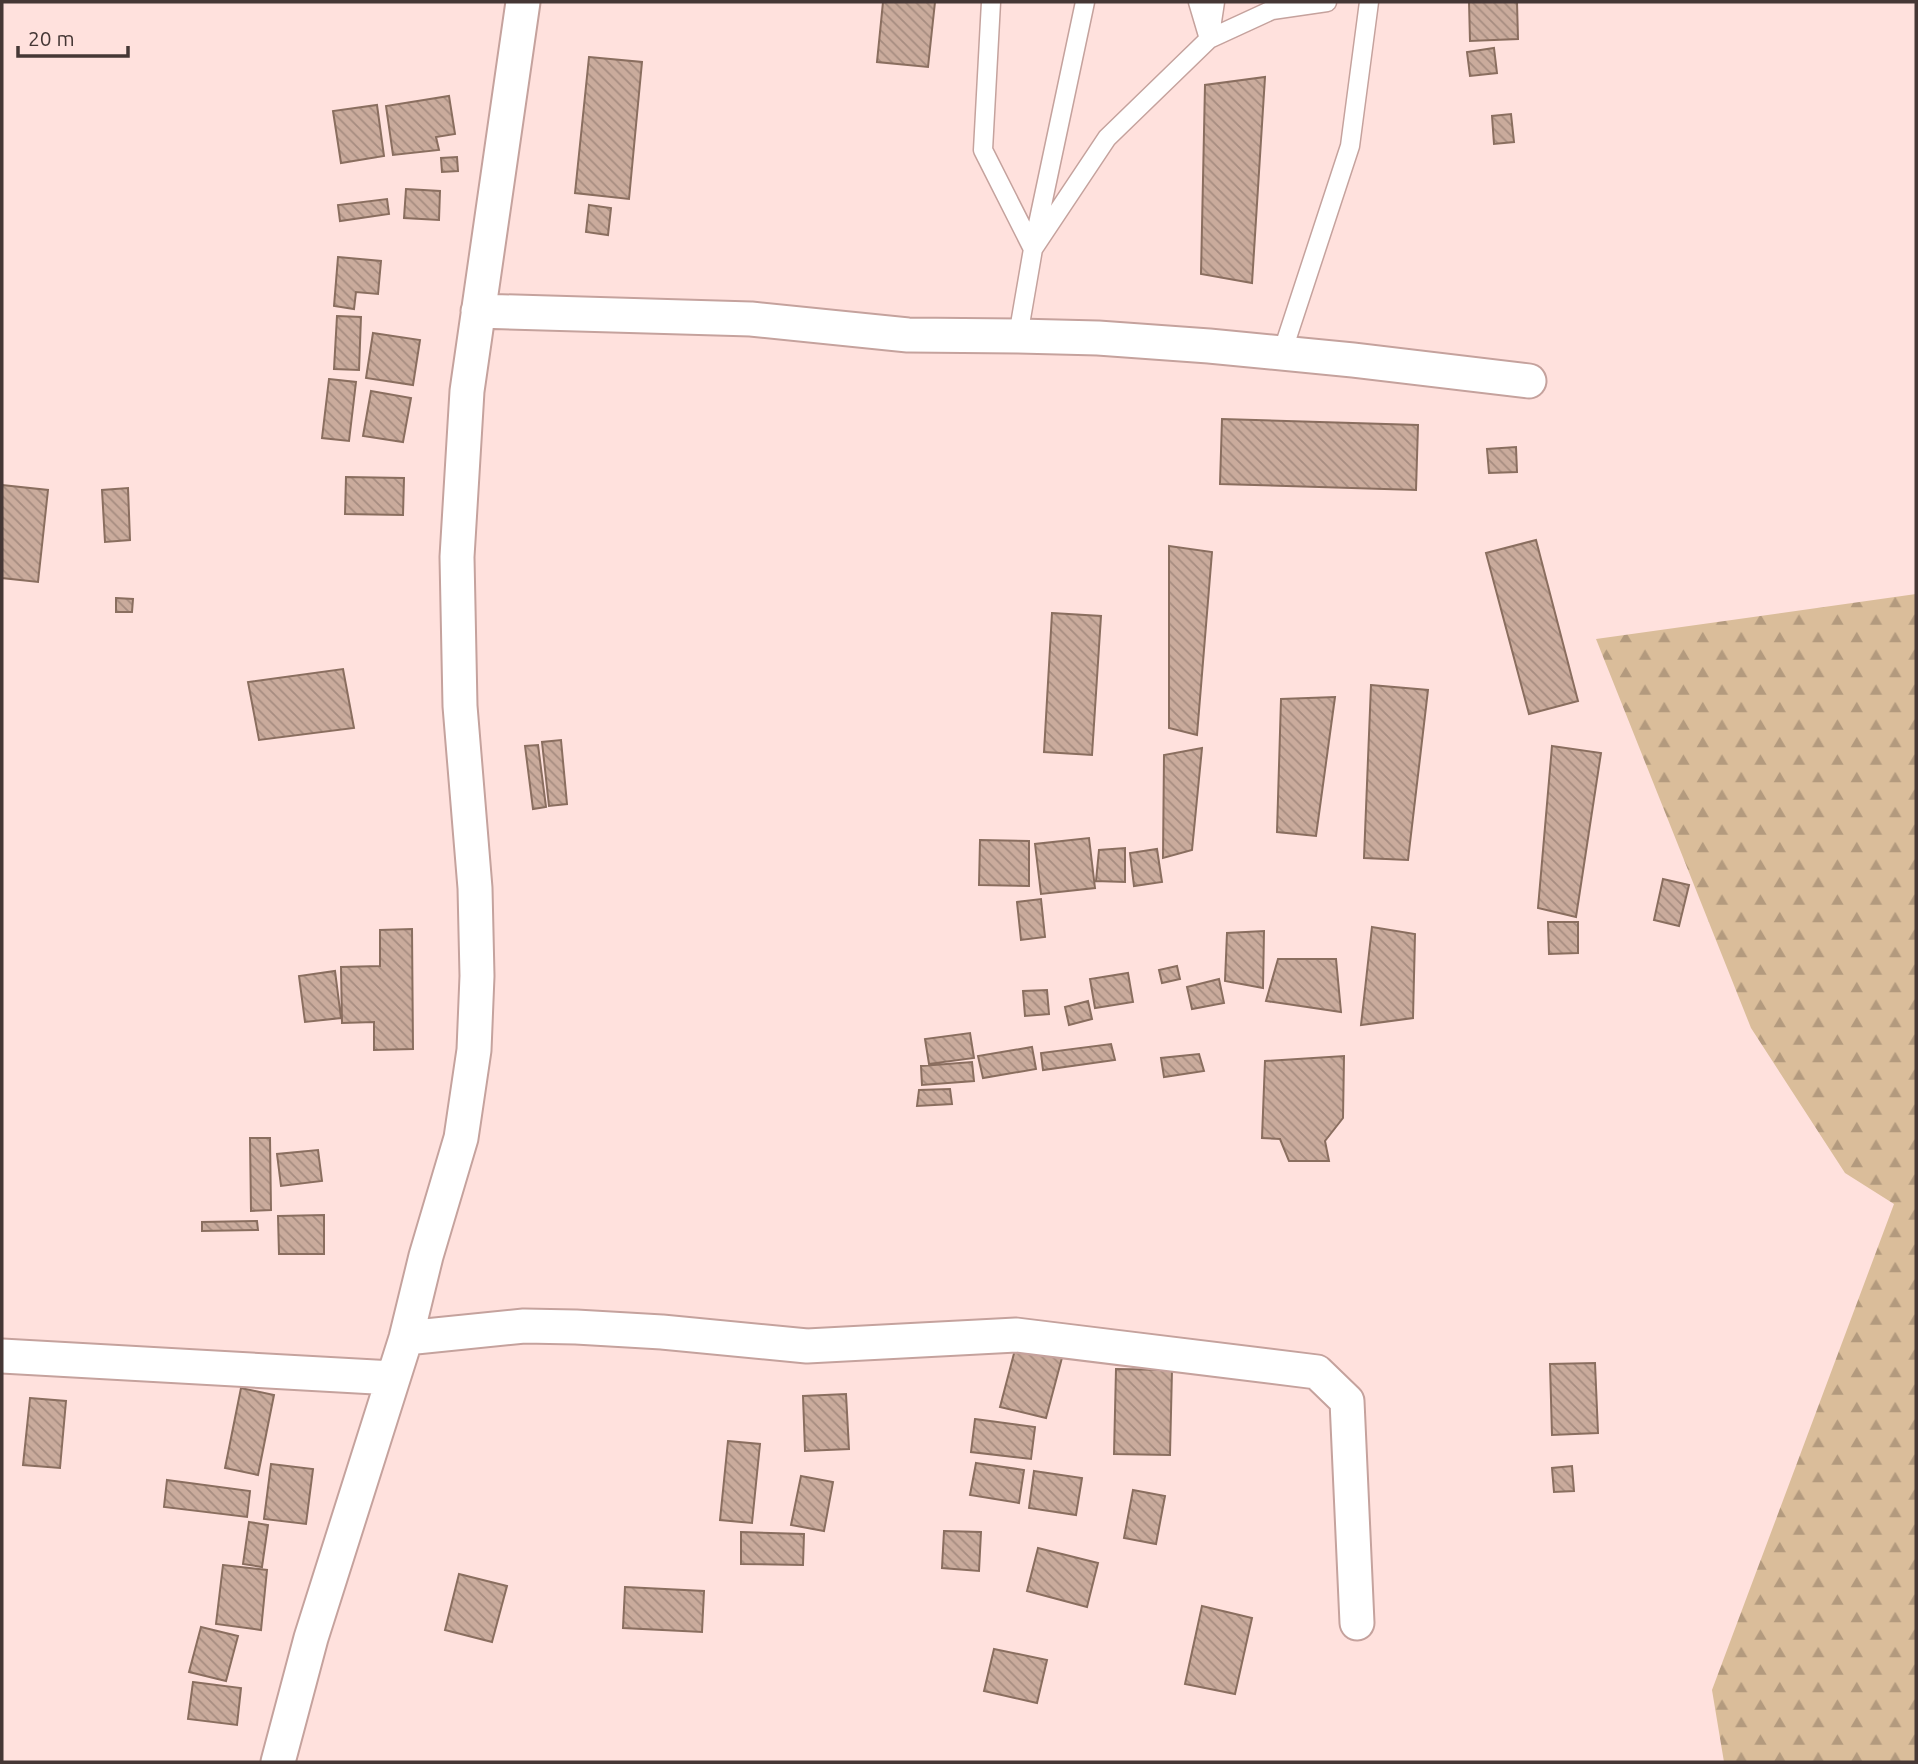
<svg xmlns="http://www.w3.org/2000/svg" width="1918" height="1764" font-family="Ubuntu,sans-serif">
<defs>
<pattern id="forest-firs" width="22" height="20" patternUnits="userSpaceOnUse" patternTransform="scale(1.75)"><rect width="22" height="20" fill="#dabd9a"/><path d="M5 1l3.5 6h-7zM16 11l3.5 6h-7z" fill="#b39a7e"/></pattern>
<pattern id="building-back-hatch" width="6" height="6" patternUnits="userSpaceOnUse" patternTransform="scale(1.75)"><rect width="6" height="6" fill="#caab9c"/><path d="M-1 5l2 2M0 0l6 6M5-1l2 2" fill="none" stroke="#a68c80"/></pattern>
</defs>
<rect width="100%" height="100%" fill="#ffe1dd"/>
<path fill="url(#forest-firs)" d="M1916 594V1762H1724L1712 1690 1894 1204 1845 1173 1751 1028 1596 639Z"/>
<path fill="url(#building-back-hatch)" stroke="#8a6e5f" stroke-width="2" d="M883 2H935L928 67 877 62Z
M1469 2H1517L1518 39 1470 41Z
M1494 48 1497 73 1470 76 1467 52Z
M589 57 642 62 629 199 575 193Z
M1265 77 1252 283 1201 274 1205 85Z
M449 96 455 134 436 137 439 150 393 155 386 106Z
M377 105 384 156 341 163 333 111Z
M1511 114 1514 142 1494 144 1492 116Z
M457 157 458 171 442 172 441 158Z
M406 189 440 191 439 220 404 218Z
M387 199 389 214 340 221 338 205Z
M589 205 611 208 608 235 586 232Z
M338 257 381 261 378 294 356 292 354 309 334 306Z
M337 316 361 317 359 370 334 369Z
M373 333 420 340 413 385 366 378Z
M329 379 356 382 349 441 322 438Z
M371 391 411 398 403 442 363 436Z
M1222 419 1418 425 1416 490 1220 484Z
M1516 447 1517 472 1489 473 1487 449Z
M346 477 404 478 403 515 345 514Z
M2 485 48 490 38 582 2 578Z
M128 488 130 540 105 542 102 490Z
M1536 540 1578 701 1529 714 1486 553Z
M1169 546 1212 552 1197 735 1169 728Z
M116 598 133 599 132 612H116Z
M1052 613 1101 616 1092 755 1044 752Z
M343 669 354 728 259 740 248 682Z
M1371 685 1428 690 1408 860 1364 858Z
M1335 697 1316 836 1277 832 1281 699Z
M561 740 567 804 549 806 542 742Z
M538 745 546 807 533 809 525 746Z
M1552 746 1601 753 1576 917 1538 908Z
M1202 748 1192 850 1163 858 1164 755Z
M1089 838 1095 888 1041 894 1035 844Z
M980 840 1029 841V886L979 885Z
M1125 848V882L1096 881 1099 850Z
M1157 849 1162 882 1134 886 1130 853Z
M1663 879 1689 885 1679 926 1654 920Z
M1041 899 1045 937 1021 940 1017 902Z
M1548 922H1578V953L1549 954Z
M1372 927 1415 934 1413 1018 1361 1025Z
M412 929 413 1049 374 1050V1022L342 1023 341 967 380 966V930Z
M1264 931 1263 988 1225 981 1227 933Z
M1278 959H1336L1341 1012 1266 1001Z
M1177 966 1180 979 1162 983 1159 970Z
M335 971 341 1018 305 1022 299 976Z
M1128 973 1133 1002 1095 1008 1090 979Z
M1219 979 1224 1003 1192 1009 1187 987Z
M1047 990 1049 1014 1025 1016 1023 991Z
M1088 1001 1092 1019 1069 1025 1065 1007Z
M970 1033 974 1058 929 1064 925 1039Z
M1111 1044 1115 1060 1043 1070 1041 1053Z
M1032 1047 1036 1069 983 1078 978 1056Z
M1199 1054 1204 1071 1164 1077 1161 1058Z
M1344 1056 1343 1118 1325 1141 1329 1161H1289L1280 1139 1262 1138 1265 1061Z
M972 1062 974 1081 922 1085 921 1066Z
M950 1089 952 1104 917 1106 919 1090Z
M250 1138H270L271 1210 251 1211Z
M318 1150 322 1181 281 1186 277 1154Z
M324 1215V1254H279L278 1216Z
M257 1221 258 1230 202 1231V1222Z
M1017 1342 1063 1354 1046 1418 1000 1407Z
M1595 1363 1598 1433 1552 1435 1550 1364Z
M1116 1369 1172 1370 1170 1455 1114 1454Z
M241 1388 274 1395 258 1475 225 1468Z
M846 1394 849 1449 805 1451 803 1396Z
M30 1398 66 1401 60 1468 23 1465Z
M975 1419 1035 1427 1031 1459 971 1452Z
M728 1441 760 1444 752 1523 720 1520Z
M976 1463 1024 1470 1019 1503 970 1495Z
M271 1464 313 1469 306 1524 264 1519Z
M1572 1466 1574 1491 1554 1492 1552 1468Z
M1034 1471 1082 1478 1076 1515 1029 1508Z
M801 1476 833 1482 824 1531 791 1525Z
M167 1480 250 1491 247 1517 164 1507Z
M1133 1490 1165 1496 1156 1544 1124 1538Z
M249 1522 268 1525 262 1567 243 1564Z
M944 1531 981 1532 979 1571 942 1568Z
M741 1532 804 1534 803 1565 741 1564Z
M1038 1548 1098 1563 1087 1607 1027 1591Z
M223 1565 267 1570 261 1630 216 1624Z
M459 1574 507 1586 492 1642 445 1630Z
M625 1587 704 1591 702 1632 623 1628Z
M1202 1606 1252 1618 1235 1694 1185 1684Z
M201 1627 238 1636 226 1681 189 1672Z
M994 1649 1047 1660 1037 1703 984 1691Z
M193 1682 241 1688 237 1725 188 1719Z"/>
<g fill="none" stroke-linecap="round" stroke-linejoin="round">
<defs>
<path id="lane" d="M991 2 983 150 1033 249
M1198 2 1209 39
M1210 35 1215 2
M1035 238 1085 2
M1018 336 1033 249 1107 138 1209 39 1272 10 1327 2
M1282 353 1350 146 1369 2"/>
<path id="street" d="M478 311 751 319 908 335 1018 336 1098 338 1209 346 1353 360 1529 381
M406 1338 524 1326 576 1327 662 1332 807 1346 1016 1335 1317 1372 1347 1401 1357 1623
M2 1356 393 1378
M278 1762 311 1638 406 1338 426 1256 461 1138 474 1050 477 976 475 888 460 706 457 557 467 391 523 2"/>
</defs>
<use href="#lane" stroke="#c5a29d" stroke-width="21"/>
<use href="#street" stroke="#c5a29d" stroke-width="37"/>
<use href="#lane" stroke="#fff" stroke-width="18"/>
<use href="#street" stroke="#fff" stroke-width="33"/>
</g>
<rect width="1918" height="1764" fill="none" stroke="#453735" stroke-width="7"/>
<path d="M18 46v10h110v-10" fill="none" stroke="#453735" stroke-width="3.5"/>
<text x="28" y="46" font-size="21" fill="#453735" stroke="#ffe1dd" stroke-width="5" paint-order="stroke">20 m</text>
</svg>
